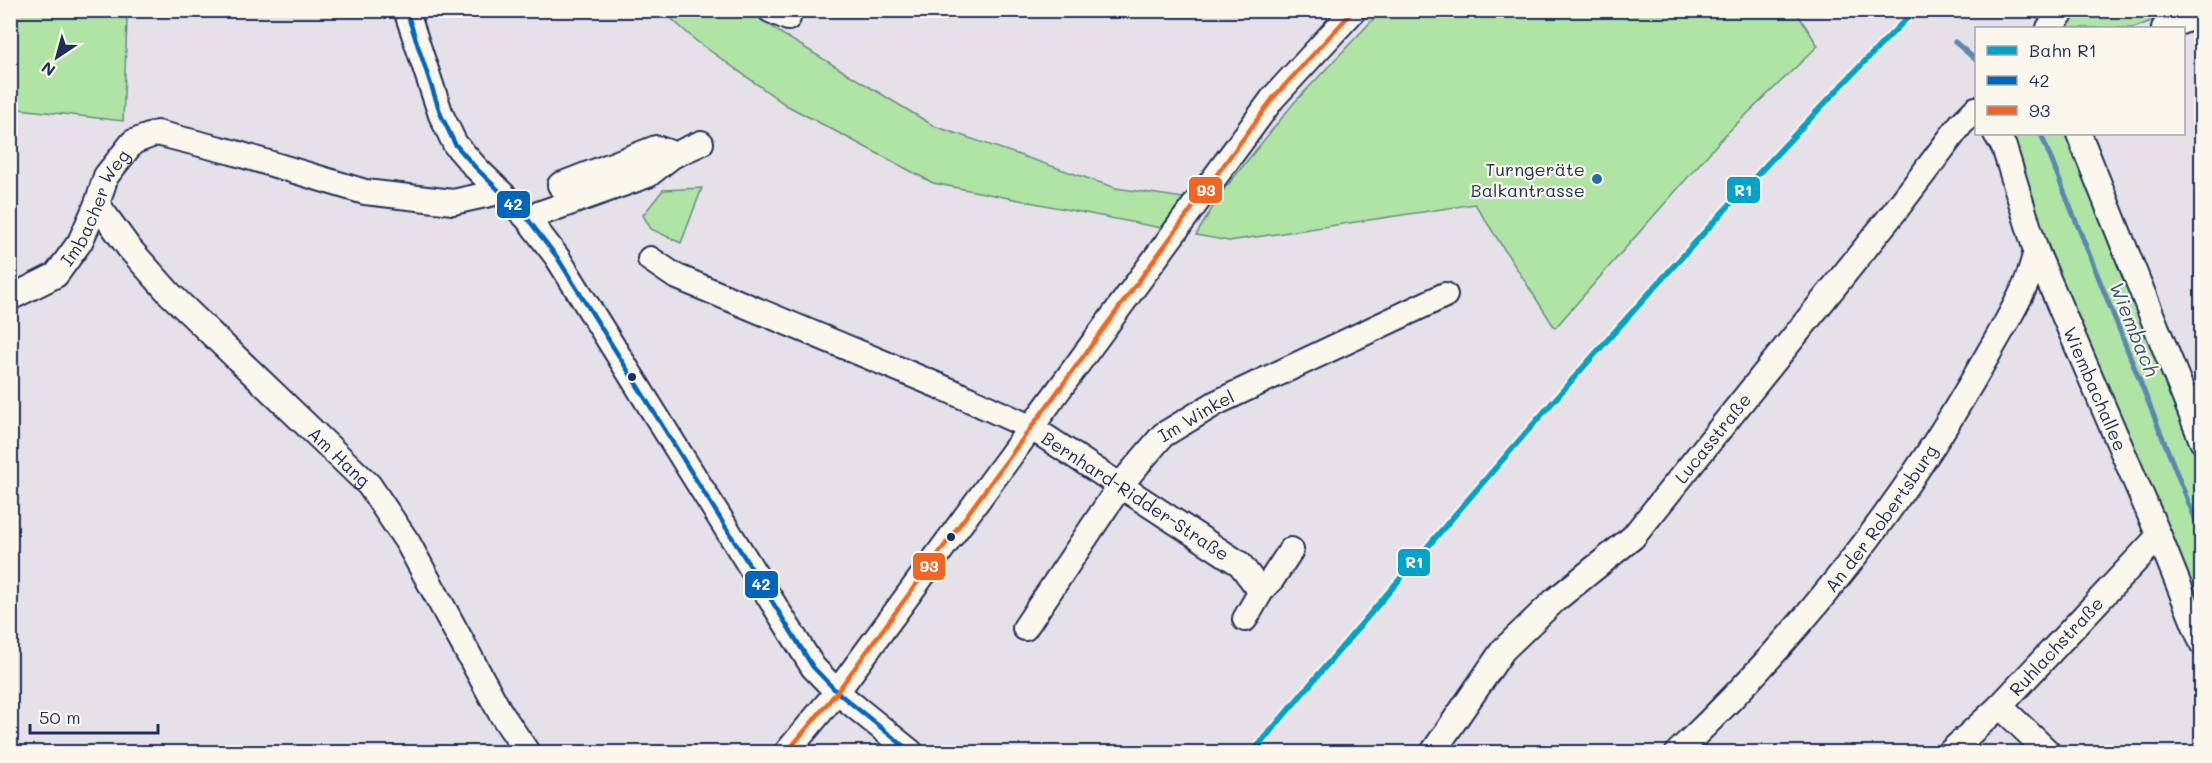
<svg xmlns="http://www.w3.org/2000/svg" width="2212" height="763" font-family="Mali,sans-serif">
<rect width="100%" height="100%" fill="#e6e1e8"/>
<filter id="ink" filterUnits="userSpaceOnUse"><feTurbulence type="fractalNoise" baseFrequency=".0167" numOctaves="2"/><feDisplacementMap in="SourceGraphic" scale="12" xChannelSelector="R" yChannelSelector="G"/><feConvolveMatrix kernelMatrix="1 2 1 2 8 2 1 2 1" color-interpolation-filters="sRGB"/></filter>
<g filter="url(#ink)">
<path fill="#b0e4a5" stroke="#668a82" stroke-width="1.5" d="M11 10 125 11 127 22 123 121 11 108Z
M1382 10 1800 11 1797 13 1818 46 1725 135 1555 328 1475 204 1229 241 1196 235 1222 192 1293 104Z
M663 11H754L777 31 934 126 1116 188 1184 198 1161 228 933 183 786 105 695 40Z
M2080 11H2178L2133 28H2064Z
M2004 134H2071L2201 462V627Z
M702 188 681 243 651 229 643 215 663 190Z"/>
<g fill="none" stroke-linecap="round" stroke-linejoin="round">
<path stroke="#5b88b0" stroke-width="5" d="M1955 42 1976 60
M2041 134 2202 536"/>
<defs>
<g id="minor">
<path d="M406 10 441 115 455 144 476 168 527 218 557 257 813 667 837 692 911 752"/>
<path d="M770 10 788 18"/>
<path d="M2049 28 2064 10"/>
<path d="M2164 28 2202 14"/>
<path id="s1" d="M1996 134 2004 147 2036 251 2159 536 2202 643"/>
<path d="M2079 134 2202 441"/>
<path d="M560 185 656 148 668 152 672 156"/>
<path id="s2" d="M97 204 129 248 170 294 369 485 408 543 500 712 527 752"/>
<path d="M527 218 648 175 672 156 701 143"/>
<path id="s3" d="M650 259 675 276 951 391 1032 428 1240 564 1256 585 1263 588 1272 579 1291 550"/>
<path id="s4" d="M10 298 56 275 80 242 97 204 106 176 133 142 157 133 232 152 365 192 453 202 499 192"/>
<path d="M1245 619 1263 588"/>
<path id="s5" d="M1025 628 1122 483 1163 435 1216 403 1445 295"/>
<path d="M2000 706 2048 752"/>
<path d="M787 752 837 692 1273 98 1354 10"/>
<path id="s6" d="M1433 752 1503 650 1554 601 1633 537 1895 211 1961 124 1976 109"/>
<path id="s7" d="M1678 752C1792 643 1893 518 1972 382 1990 350 2010 319 2025 286 2030 275 2033 263 2036 251"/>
<path id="s8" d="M1950 752 2000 706 2159 536"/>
</g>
</defs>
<use href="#minor" stroke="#1b2f5e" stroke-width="28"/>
<use href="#minor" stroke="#fbf7ec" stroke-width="24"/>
<defs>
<path id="bus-1" d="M406 10 441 115 455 144 476 168 527 218 557 257 813 667 837 692 911 752"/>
<path id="bus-2" d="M787 752 837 692 1273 98 1354 10"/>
</defs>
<use href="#bus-1" stroke="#fbf7ec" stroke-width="9"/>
<use href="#bus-2" stroke="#fbf7ec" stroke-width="9"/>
<use href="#bus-1" stroke="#0065bd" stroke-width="4.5"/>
<use href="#bus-2" stroke="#f26522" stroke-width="4.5"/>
<defs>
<path id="rail-1" d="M1253 752C1467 499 1682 246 1915 10"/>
</defs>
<use href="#rail-1" stroke="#fbf7ec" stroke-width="10"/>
<use href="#rail-1" stroke="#01a3c8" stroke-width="6"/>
</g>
</g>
<circle fill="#1f6fb2" stroke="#fbf7ec" stroke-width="2" cx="1597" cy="179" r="6"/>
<g fill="#1b2f5e" stroke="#fbf7ec" stroke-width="2">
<circle cx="632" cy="377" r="5"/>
<circle cx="951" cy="537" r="5"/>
</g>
<g text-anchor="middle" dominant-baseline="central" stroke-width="4.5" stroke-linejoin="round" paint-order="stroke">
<g font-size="18" fill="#1b2f5e" stroke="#fbf7ec" text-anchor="end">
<text x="1585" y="169">Turngeräte<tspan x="1585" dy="21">Balkantrasse</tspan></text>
</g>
<g font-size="18" fill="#1b2f5e" stroke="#fbf7ec">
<text stroke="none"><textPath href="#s4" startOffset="130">Imbacher Weg</textPath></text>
<text stroke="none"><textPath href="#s1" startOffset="274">Wiembachallee</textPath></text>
<text stroke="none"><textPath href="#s5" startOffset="276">Im Winkel</textPath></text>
<text stroke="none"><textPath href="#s6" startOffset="423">Lucasstraße</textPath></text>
<text stroke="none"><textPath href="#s2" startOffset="351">Am Hang</textPath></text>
<text stroke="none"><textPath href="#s3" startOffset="542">Bernhard-Ridder-Straße</textPath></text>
<text stroke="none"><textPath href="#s7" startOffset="310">An der Robertsburg</textPath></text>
<text stroke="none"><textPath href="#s8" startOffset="150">Ruhlachstraße</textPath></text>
</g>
<g font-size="20" font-style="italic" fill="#365480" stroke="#fbf7ec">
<text transform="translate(2135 329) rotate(68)">Wiembach</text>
</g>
</g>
<g stroke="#fbf7ec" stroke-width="2">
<rect x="1726" y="176" width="35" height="28" rx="6" fill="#01a3c8"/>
<rect x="1188" y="176" width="35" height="28" rx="6" fill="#f26522"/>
<rect x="496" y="190" width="35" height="29" rx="6" fill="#0065bd"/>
<rect x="1397" y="548" width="34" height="29" rx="6" fill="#01a3c8"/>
<rect x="912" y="552" width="34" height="29" rx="6" fill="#f26522"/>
<rect x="744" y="570" width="35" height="29" rx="6" fill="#0065bd"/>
</g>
<g font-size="16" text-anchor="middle" font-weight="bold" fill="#fff">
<text x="1743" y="196">R1</text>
<text x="1206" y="196">93</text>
<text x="513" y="210">42</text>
<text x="1414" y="568">R1</text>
<text x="929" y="572">93</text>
<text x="761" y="590">42</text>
</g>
<rect width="2212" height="763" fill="none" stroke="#fbf7ec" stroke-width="36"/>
<rect x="18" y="18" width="2176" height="727" fill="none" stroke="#1b2f5e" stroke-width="2" filter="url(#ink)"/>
<rect x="1975" y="27" width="210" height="108" fill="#fbf7ec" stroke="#a1a7b3" stroke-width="1.5"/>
<rect x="1987" y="46" width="30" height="9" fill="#01a3c8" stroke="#a1a7b3" stroke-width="1.5"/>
<text x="2029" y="57" font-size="18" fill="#1b2f5e">Bahn R1</text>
<rect x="1987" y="76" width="30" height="9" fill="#0065bd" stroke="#a1a7b3" stroke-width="1.5"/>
<text x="2029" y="87" font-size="18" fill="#1b2f5e">42</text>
<rect x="1987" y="106" width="30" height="9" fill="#f26522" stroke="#a1a7b3" stroke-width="1.5"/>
<text x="2029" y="117" font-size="18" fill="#1b2f5e">93</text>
<g transform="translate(57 57) rotate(216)" stroke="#fbf7ec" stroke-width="4.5" paint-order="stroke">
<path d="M0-4.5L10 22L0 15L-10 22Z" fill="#1b2f5e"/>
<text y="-9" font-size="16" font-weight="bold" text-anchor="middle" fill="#1b2f5e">N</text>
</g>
<path d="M30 724v9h128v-9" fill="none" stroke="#1b2f5e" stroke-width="3"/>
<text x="39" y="724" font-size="18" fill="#1b2f5e" stroke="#fbf7ec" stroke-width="4.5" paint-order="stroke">50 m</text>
</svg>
